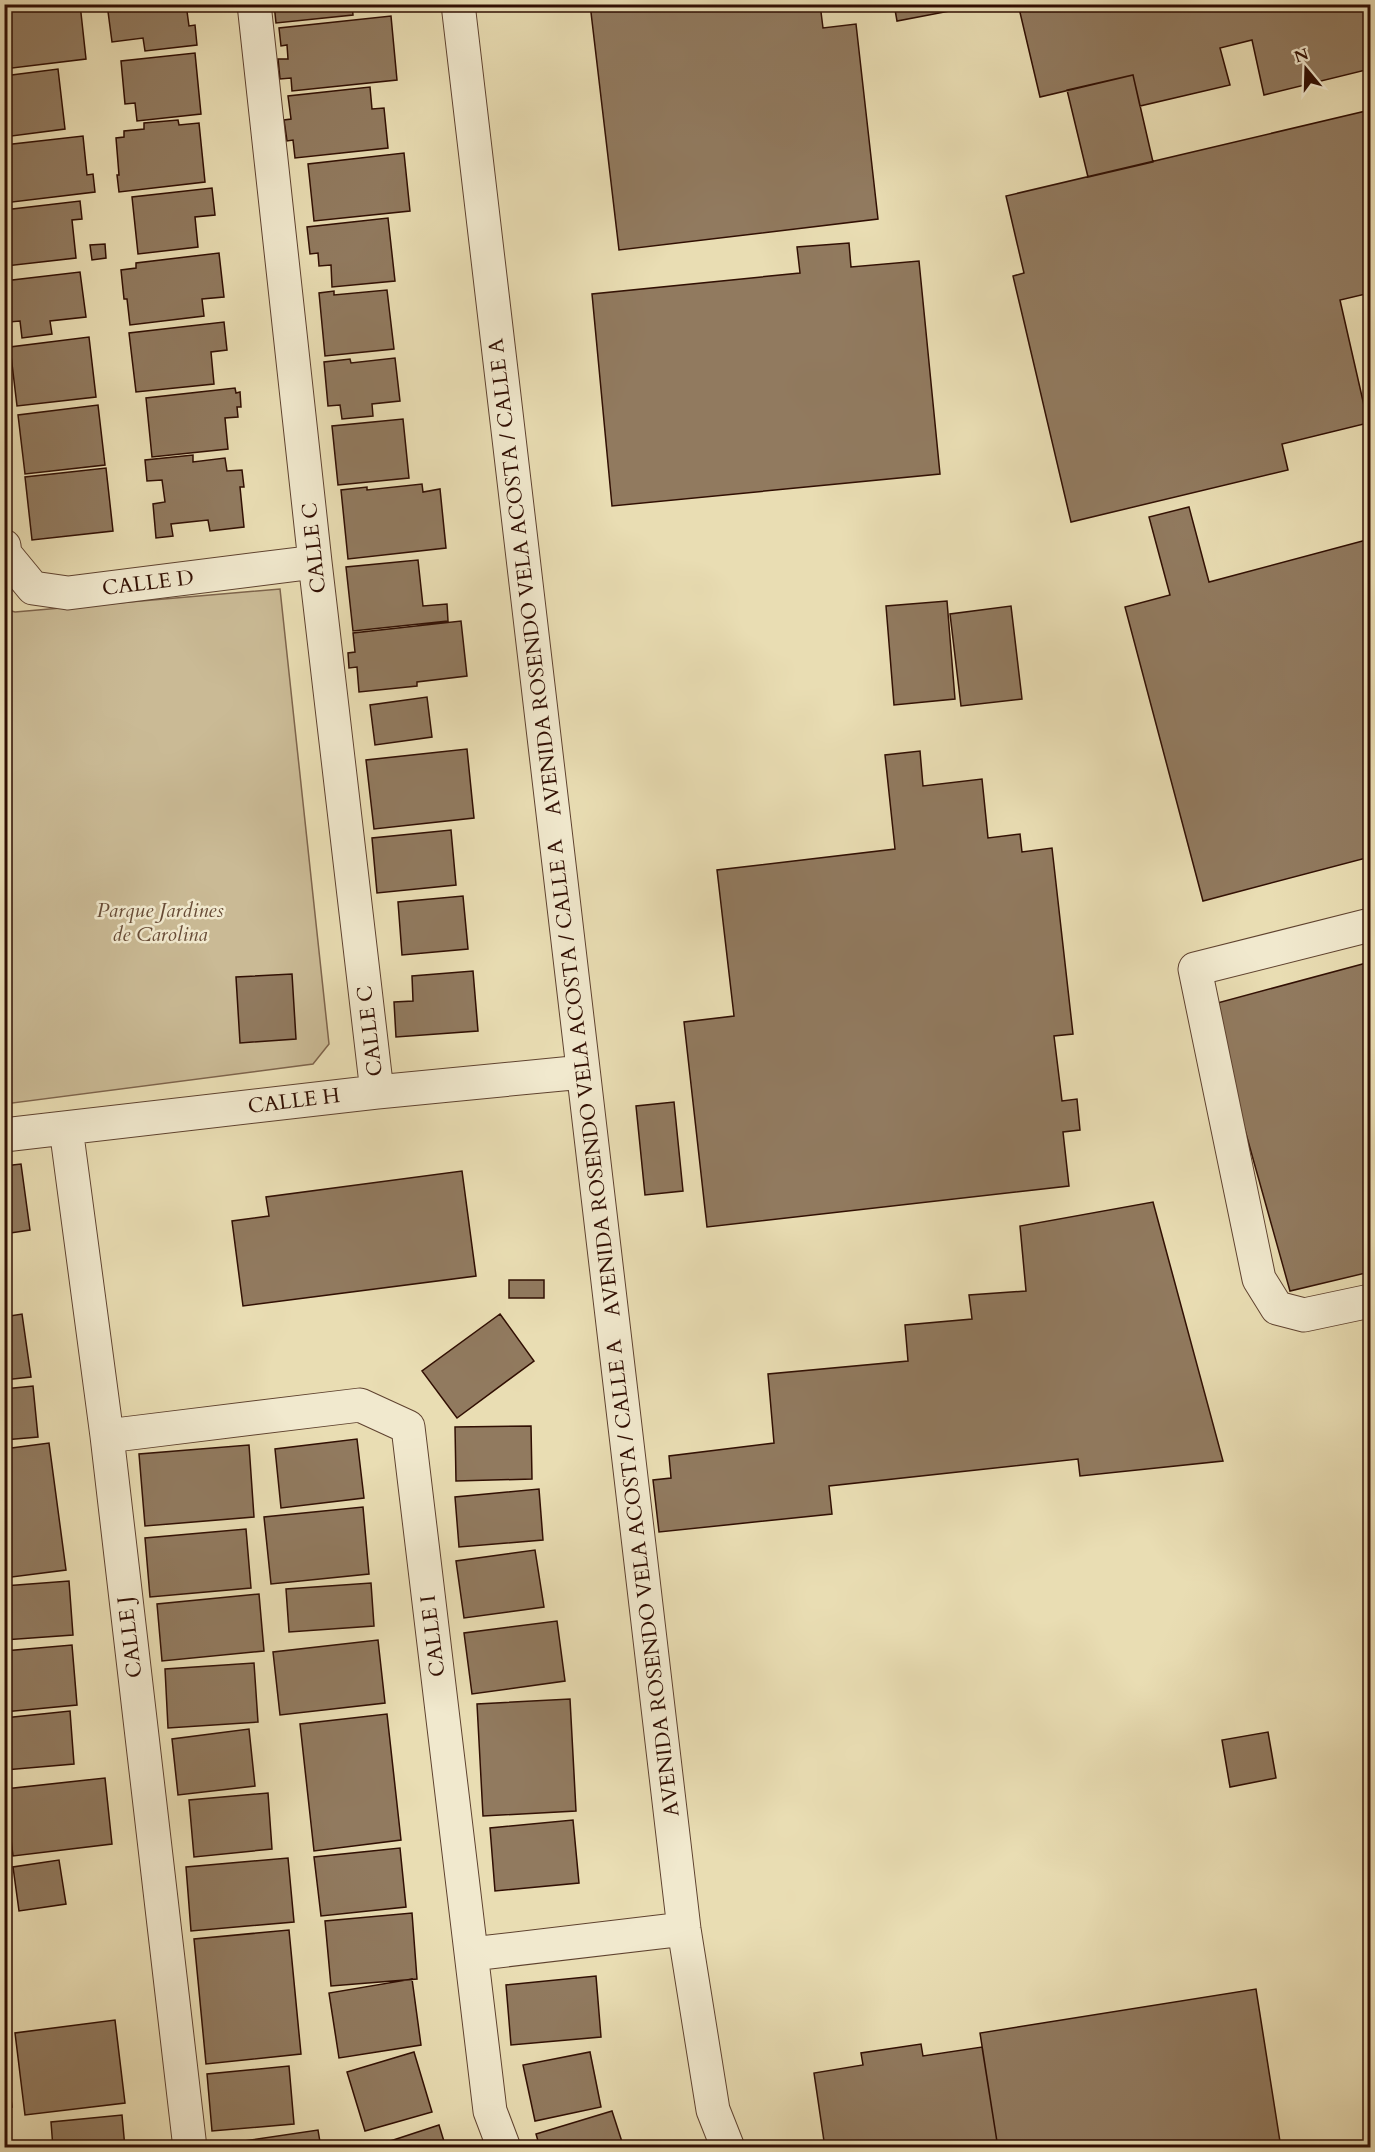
<svg xmlns="http://www.w3.org/2000/svg" width="1375" height="2152" font-family="Cardo,serif">
<rect width="100%" height="100%" fill="#e9ddb3"/>
<filter id="stains"><feTurbulence type="fractalNoise" baseFrequency=".00333" numOctaves="4"/><feColorMatrix values="0 0 0 0 .2 0 0 0 0 .09 0 0 0 0 .02 0 0 0 .5 -.17"/></filter>
<radialGradient id="worn" r=".72"><stop offset=".6" stop-color="#630" stop-opacity="0"/><stop offset="1" stop-color="#630" stop-opacity=".3"/></radialGradient>
<path fill="#caba95" stroke="#7e644c" stroke-width="1.5" d="M280 589 329 1044 313 1064 5 1104 4 609 15 612Z"/>
<path fill="#917a5f" stroke="#310f03" stroke-width="1.5" d="M19 4H80L86 59 4 69V6Z
M107 4H186L189 26 195 25 197 45 145 51 143 38 112 42Z
M274 4H352L353 15 276 23Z
M590 4H820L823 28 856 24 878 219 619 250Z
M894 4H949L950 11 897 21Z
M1018 4H1370V69L1264 95 1252 40 1220 48 1230 85 1140 106 1133 75 1040 97Z
M391 16 397 80 292 91 291 78 280 79 278 59H288L287 45 281 46 279 28Z
M195 53 201 114 137 121 135 103 125 104 121 61Z
M58 69 65 129 4 137V76Z
M1133 75 1153 162 1088 177 1067 90Z
M370 87 372 109 384 108 388 148 295 158 293 140 287 141 284 120 291 119 288 96Z
M1370 110V293L1340 300 1368 423 1282 444 1288 470 1071 522 1013 276 1024 273 1006 196Z
M178 120 179 125 199 123 205 182 119 192 117 175H119L116 138 124 137V131L144 129V123Z
M83 136 87 175 93 174 95 192 4 203V145Z
M404 153 410 211 314 221 308 164Z
M212 188 215 215 195 217 198 247 138 254 132 197Z
M80 201 82 219 72 220 76 258 6 266 4 210Z
M388 218 395 281 332 287 331 265 319 266 318 253 310 254 307 227Z
M849 243 851 267 919 261 940 474 612 506 592 294 800 273 797 247Z
M105 244 106 258 92 260 90 245Z
M219 253 224 297 202 299 204 316 130 325 127 299H124L121 270 136 268V263Z
M80 272 86 317 50 321 52 334 22 338 20 321 9 322 4 281Z
M387 290 394 349 325 356 319 293 334 291V295Z
M224 322 227 350 211 352 214 384 136 392 129 333Z
M89 337 96 397 17 406 10 347Z
M395 358 400 401 372 404 373 416 342 419 340 405 328 406 324 362 350 359 351 363Z
M235 388 236 393 240 392 241 407H237L238 417 225 418 228 449 152 457 146 398Z
M98 405 105 465 25 474 18 415Z
M403 419 409 478 338 485 332 426Z
M193 455V462L225 458 227 471 242 470 244 487H240L244 527 210 531 208 520 171 524 173 536 156 538 153 504 165 502 162 480 147 481 145 460Z
M106 468 113 531 32 540 25 477Z
M422 484 423 492 440 489 446 548 348 559 341 490 367 487V490Z
M1189 507 1209 582 1370 539V857L1203 901 1125 607 1170 595 1149 517Z
M418 560 423 606 447 604 448 621 353 631 346 567Z
M947 601 955 699 894 705 886 606Z
M1011 606 1022 699 961 706 950 614Z
M461 621 467 676 417 682V686L359 692 357 667 349 668 348 653 355 652 353 633Z
M427 697 432 737 375 745 370 705Z
M467 749 474 818 374 829 366 760Z
M920 751 923 786 982 779 988 838 1020 834 1022 852 1052 848 1073 1034 1054 1036 1062 1101 1077 1099 1080 1130 1063 1132 1069 1186 707 1227 684 1022 734 1016 717 870 895 849 885 755Z
M451 830 456 885 377 893 372 838Z
M463 896 468 949 402 955 398 902Z
M1370 962V1272L1290 1291 1210 1005Z
M473 971 478 1031 396 1037 394 1002 413 1001 412 976Z
M292 974 296 1039 240 1043 236 977Z
M674 1102 683 1191 645 1195 636 1106Z
M21 1164 30 1230 4 1234V1166Z
M462 1171 476 1276 243 1306 232 1221 269 1216 266 1197Z
M1153 1202 1223 1461 1080 1476 1078 1459 829 1486 832 1514 659 1532 653 1480 671 1478 669 1456 774 1443 768 1374 908 1361 905 1325 972 1319 969 1295 1026 1291 1020 1226Z
M509 1280H544V1298H509Z
M22 1314 31 1377 4 1380V1317Z
M500 1314 534 1361 457 1418 422 1371Z
M33 1386 38 1437 4 1440V1389Z
M531 1426 532 1479 456 1481 455 1427Z
M357 1439 364 1498 281 1508 275 1449Z
M49 1443 66 1570 4 1578V1449Z
M249 1445 254 1517 145 1526 139 1454Z
M539 1489 543 1540 459 1547 455 1497Z
M363 1507 369 1574 271 1584 264 1517Z
M246 1529 251 1588 150 1597 145 1538Z
M535 1550 544 1607 464 1618 456 1561Z
M69 1581 73 1635 4 1640V1586Z
M371 1583 374 1626 289 1632 286 1589Z
M259 1594 264 1651 162 1661 157 1604Z
M557 1621 565 1681 472 1694 464 1633Z
M378 1640 385 1703 280 1715 273 1652Z
M72 1645 77 1705 4 1712V1651Z
M254 1663 258 1722 168 1728 165 1669Z
M570 1699 576 1811 483 1816 477 1704Z
M70 1711 74 1764 5 1770 4 1718Z
M387 1714 401 1840 314 1851 300 1724Z
M249 1729 255 1786 178 1795 172 1739Z
M1268 1732 1276 1778 1230 1787 1222 1740Z
M105 1778 112 1844 13 1856 5 1789Z
M268 1793 272 1849 194 1857 189 1800Z
M573 1820 579 1883 495 1891 490 1828Z
M400 1848 406 1907 321 1916 314 1857Z
M288 1858 294 1922 191 1931 186 1867Z
M59 1860 66 1904 19 1911 13 1867Z
M412 1913 417 1979 331 1986 325 1921Z
M289 1930 301 2054 206 2064 194 1939Z
M596 1976 601 2037 511 2045 506 1985Z
M412 1979 421 2045 339 2058 329 1993Z
M1256 1989 1281 2148H998L980 2033Z
M115 2020 125 2103 25 2115 15 2033Z
M4 2043 12 2107H4Z
M921 2044 923 2056 982 2047 998 2148H825L814 2073 863 2065 861 2053Z
M414 2052 432 2112 365 2131 347 2072Z
M590 2052 601 2107 535 2121 523 2065Z
M289 2066 294 2124 212 2131 207 2074Z
M612 2111 624 2148H540L536 2134Z
M122 2115 125 2148H53L51 2122Z
M439 2125 446 2148H369Z
M4 2128H10L11 2148H4Z
M318 2130 321 2148H217V2145Z"/>
<g fill="none" stroke-linecap="round" stroke-linejoin="round">
<defs>
<path id="minor" d="M254 4 315 562 377 1092
M458 4 684 1929 713 2110 728 2148
M4 546 5 554 33 588 68 593 315 562
M1370 925 1195 969 1259 1279 1277 1308 1304 1315 1370 1301
M66 1128 107 1436 190 2148
M4 1135 377 1092 583 1072
M107 1436 360 1405 408 1427 490 2111 504 2148
M472 1954 684 1929"/>
</defs>
<use href="#minor" stroke="#5f422f" stroke-width="35"/>
<use href="#minor" stroke="#f1e9ce" stroke-width="33"/>
</g>
<g text-anchor="middle" dominant-baseline="central" stroke-width="5" stroke-linejoin="round" paint-order="stroke">
<g font-size="21" fill="#310f03" stroke="#f1e9ce">
<text transform="translate(314 548) rotate(-96)">CALLE C</text>
<text transform="translate(525 577) rotate(-97)">AVENIDA ROSENDO VELA ACOSTA / CALLE A</text>
<text transform="translate(148 583) rotate(-7)">CALLE D</text>
<text transform="translate(370 1031) rotate(-97)">CALLE C</text>
<text transform="translate(584 1078) rotate(-97)">AVENIDA ROSENDO VELA ACOSTA / CALLE A</text>
<text transform="translate(294 1101) rotate(-7)">CALLE H</text>
<text transform="translate(643 1578) rotate(-97)">AVENIDA ROSENDO VELA ACOSTA / CALLE A</text>
<text transform="translate(433 1636) rotate(-97)">CALLE I</text>
<text transform="translate(130 1637) rotate(-97)">CALLE J</text>
</g>
<g font-size="21" font-style="italic" fill="#674b36" stroke="#f1e9ce">
<text x="160" y="910">Parque Jardines<tspan x="160" dy="24">de Carolina</tspan></text>
</g>
</g>
<rect width="1375" height="2152" fill="none" stroke="#e9ddb3" stroke-width="24"/>
<rect x="6" y="6" width="1363" height="2140" fill="none" stroke="#310f03" stroke-width="3"/>
<rect x="12" y="12" width="1351" height="2128" fill="none" stroke="#310f03" stroke-width="1.5"/>
<g transform="translate(1306 69) rotate(341)" stroke="#f1e9ce" stroke-width="4.5" paint-order="stroke">
<path d="M0-4.5L10 22L0 15L-10 22Z" fill="#310f03"/>
<text y="-9" font-size="16" font-weight="bold" text-anchor="middle" fill="#310f03">N</text>
</g>
<rect width="100%" height="100%" filter="url(#stains)"/>
<rect width="100%" height="100%" fill="url(#worn)"/>
</svg>
